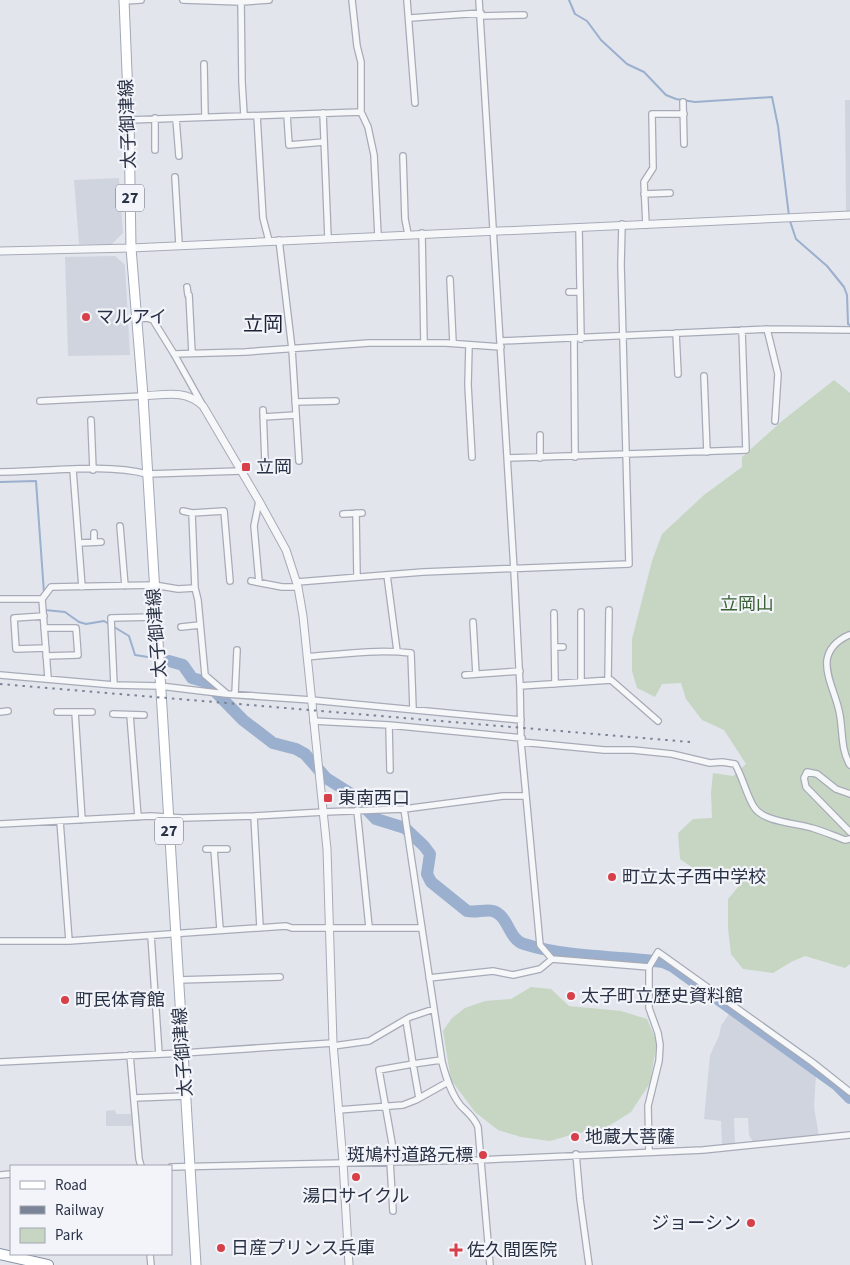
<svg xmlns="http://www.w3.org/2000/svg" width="850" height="1265" font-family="'Source Sans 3','Noto Sans JP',sans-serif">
<rect width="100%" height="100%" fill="#e2e5ec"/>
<path fill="#d0d4de" d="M845 100H850V211H846Z
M119 178 123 233 112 244H79L74 180Z
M115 256 125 265 130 355 68 356 65 257Z
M731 1011 816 1074 814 1107 819 1136 753 1142 749 1135 748 1118H734L735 1144 722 1145 721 1121 704 1119 710 1055 719 1036 721 1026Z
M115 1110 116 1114H131L132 1126H106V1111Z"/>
<path fill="#c6d6c3" d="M834 380 850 393V964L845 968 805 956 791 962 773 973 743 969 731 954 728 928V899L739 886 729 877 699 872 680 859 678 833 693 819 712 818 711 793 713 773 733 776 746 764 724 730 702 720 686 699 681 683 662 684 655 697 637 688 632 671V639L652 561 662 534 704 495 742 467V457L782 421Z
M531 987 551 989 569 1006 621 1011 647 1019 657 1042 654 1059 650 1083 631 1112 604 1129 578 1133 550 1141 521 1137 498 1130 475 1112 451 1080 443 1031 452 1018 465 1008 485 1001 511 999Z"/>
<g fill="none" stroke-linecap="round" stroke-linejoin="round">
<path stroke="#9bafce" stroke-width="2" d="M569 0 575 14 587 21 601 40 627 64 644 72 666 95 676 99 695 102 772 97 778 126 789 216
M790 221 796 239 827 266 844 287 847 295 848 324 850 325
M0 482 36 481 44 593
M45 610 65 612 79 622 86 624 104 621 129 636 135 655 148 657"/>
<path stroke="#9bafce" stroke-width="12" d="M169 661 183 665 192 678 206 682 243 720 273 743 296 749 305 754 326 778 353 795 376 819 405 828 424 846 430 854 427 874 431 882 467 911C476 913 485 909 493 911 509 916 508 939 524 944 569 958 617 956 663 962L672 966 837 1085 850 1098"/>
<defs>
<path id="minor" d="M183 0 241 2 269 0
M241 0 242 82 244 115
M352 0 357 46 361 62V112L368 127 374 155 378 236
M407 0 415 103
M479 0 514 570 520 686 521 742 540 945 552 959 649 967
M124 1 141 0
M481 16 524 15
M410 18 481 13
M204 64 205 117
M683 102 684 144
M323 113 328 238
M287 115 289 145 324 142
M257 116 263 218 269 241
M155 118V150
M176 119 179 156
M129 120 361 112
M403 156 405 219 408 234
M175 177 179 244
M644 194 670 193
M646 225 644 182 653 168 652 114H684
M579 228 581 339
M422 233 424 343
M279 240 292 349 299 461
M450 279 453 343
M187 287 188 295H189L192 353
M569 292H579
M137 319 147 318 153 320 174 354 202 404
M767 329 778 374 775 421
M676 333 678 374
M574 339 575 457
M501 341 767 329 850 330
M469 345 468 385 472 457
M174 354 245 352 369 343H446L501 347
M704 376 707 452
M40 401 143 396
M295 402 336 401
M263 410 265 462
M263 417 296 415
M91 420 93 470
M540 435V458
M508 458 746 450 742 330
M73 470 82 587
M0 472C44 472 105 463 147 474L241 471
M183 511 192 513 224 511 230 581
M192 513 195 588 198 600 205 675 226 693
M356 513 357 576
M343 514 362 513
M120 526 125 586
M94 533V542
M79 543 101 542
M387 575 397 651
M251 581 282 587H298
M259 582 254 526 259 501
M297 582 423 572 629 564 621 265 622 224
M0 599H42
M554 613 555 684
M44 616 14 618 16 649 46 648
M473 622 476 674
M181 627 200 625
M44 628H76L78 655 46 656
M849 635C838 640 829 647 827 660 825 677 838 699 840 716 843 734 841 750 850 765
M555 647H563
M307 657C341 654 377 649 411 653L413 709
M0 675 114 685 160 686 226 694 311 700 521 720
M465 675 520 671
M48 678 42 599 51 587 154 585 178 589 195 588
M608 680 609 610
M581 682V612
M114 685 111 618 155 617
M520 686 611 680 658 721
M235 694 237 650
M0 712 8 711
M57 712H92
M75 712 82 820
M113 714 144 715
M130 715 138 817
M313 721 389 725 522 738
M389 725 390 770
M521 742 604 750H633L672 754 710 763 722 762 735 764C743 778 746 794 754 807 763 822 796 823 812 828 823 831 834 836 845 840L850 839
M850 794 836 789 817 774 807 772 804 778 806 787 850 832
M404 809 442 1062C446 1077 451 1094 461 1106 468 1113 474 1117 478 1127L490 1265
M357 810 369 927
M254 816 260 927
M60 821 69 941
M0 824 151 816 182 818 254 816 324 812 404 809 503 796H526
M206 849H227
M214 849 220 929
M151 936 159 1054
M0 941H69L286 926 292 928H422
M429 978 493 971 513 975 540 969 552 959
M178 980 280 977
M333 1046 369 1041 410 1017 434 1009
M130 1055 139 1159 141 1166
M0 1062 183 1053 333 1043
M134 1098 186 1096
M419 1098 413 1064 441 1060
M338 1110 403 1105 416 1100 448 1082
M649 1151 648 1106 659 1061 660 1045 658 1033 649 1008V967L658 952 812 1062 850 1092
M576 1154 580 1199 589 1265
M390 1161 393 1211
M393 1161 392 1143 379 1070 413 1064 406 1020
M171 1167 479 1160 703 1150 850 1135
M0 1175 11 1174
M150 1254 151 1265"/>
<path id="tertiary" d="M0 251 131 248 850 215
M143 396C165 395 185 389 203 406L259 501 286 550 298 587 303 616 327 849 333 1043 343 1162 349 1265"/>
<path id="primary" d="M124 0 129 120 131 248 143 396 196 1265"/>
<path id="trunk" d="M0 1254 48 1265"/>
</defs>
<use href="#minor" stroke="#a7abb7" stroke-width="8"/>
<use href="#tertiary" stroke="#a7abb7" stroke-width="9"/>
<use href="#primary" stroke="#a1a8b8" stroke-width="11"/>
<use href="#trunk" stroke="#8991a4" stroke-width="12"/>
<use href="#minor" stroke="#f6f7f9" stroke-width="5.5"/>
<use href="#tertiary" stroke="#f6f7f9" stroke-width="7"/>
<use href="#primary" stroke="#fff" stroke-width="9"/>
<use href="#trunk" stroke="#fff" stroke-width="10"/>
<path stroke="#7b8397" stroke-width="2" stroke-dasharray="2.5 5" stroke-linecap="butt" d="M0 684 690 742"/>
</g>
<g fill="#d84049" stroke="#f2f4f9" stroke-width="2">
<circle cx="86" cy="317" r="5"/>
<rect x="241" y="462" width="10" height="10" rx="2.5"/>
<rect x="323" y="793" width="10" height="10" rx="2.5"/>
<circle cx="612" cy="877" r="5"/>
<circle cx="571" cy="996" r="5"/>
<circle cx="65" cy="1000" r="5"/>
<circle cx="575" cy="1137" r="5"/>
<circle cx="483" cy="1155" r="5"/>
<circle cx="356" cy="1177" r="5"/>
<circle cx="751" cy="1223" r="5"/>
<circle cx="221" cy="1248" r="5"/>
<path d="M453.5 1242.5h5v5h5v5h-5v5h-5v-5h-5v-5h5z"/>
</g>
<g text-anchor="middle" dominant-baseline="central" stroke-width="4.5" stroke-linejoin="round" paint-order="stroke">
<g fill="#f2f4f9" stroke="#656c7b" stroke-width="1">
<rect x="116" y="184.5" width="28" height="27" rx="4"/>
<rect x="155" y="817.5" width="28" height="27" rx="4"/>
</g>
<g font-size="16" font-weight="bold" fill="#293145">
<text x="130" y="198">27</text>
<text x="169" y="831">27</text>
</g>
<g font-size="18" fill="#293145" stroke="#f2f4f9">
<text transform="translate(128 124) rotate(-92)">太子御津線</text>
<text transform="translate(157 633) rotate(-94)">太子御津線</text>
<text transform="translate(183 1052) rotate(-94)">太子御津線</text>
</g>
<g font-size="18" fill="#293145" stroke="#f2f4f9" text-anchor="start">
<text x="96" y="317">マルアイ</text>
<text x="256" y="467">立岡</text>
<text x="338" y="798">東南西口</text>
<text x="622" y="877">町立太子西中学校</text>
<text x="581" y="996">太子町立歴史資料館</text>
<text x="75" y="1000">町民体育館</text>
<text x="585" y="1137">地蔵大菩薩</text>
<text x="473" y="1155" text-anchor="end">斑鳩村道路元標</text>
<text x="356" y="1196" text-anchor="middle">湯口サイクル</text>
<text x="741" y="1223" text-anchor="end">ジョーシン</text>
<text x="231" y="1248">日産プリンス兵庫</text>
<text x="467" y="1250">佐久間医院</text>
</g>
<g font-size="18" fill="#3a6235" stroke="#f2f4f9">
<text x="747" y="604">立岡山</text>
</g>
<g font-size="20" fill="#1b2236" stroke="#f2f4f9">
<text x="263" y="325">立岡</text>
</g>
</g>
<rect x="10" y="1165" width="162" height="90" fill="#f2f4f9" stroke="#a2a6b1"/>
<rect x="20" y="1181" width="25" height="8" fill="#ffffff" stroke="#a2a6b1"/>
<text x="55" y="1190" font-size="15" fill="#293145">Road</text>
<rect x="20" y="1206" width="25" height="8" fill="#7b8397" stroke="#a2a6b1"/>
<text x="55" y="1215" font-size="15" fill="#293145">Railway</text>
<rect x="20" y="1228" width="25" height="15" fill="#c6d6c3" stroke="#a2a6b1"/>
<text x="55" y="1240" font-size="15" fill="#293145">Park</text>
</svg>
